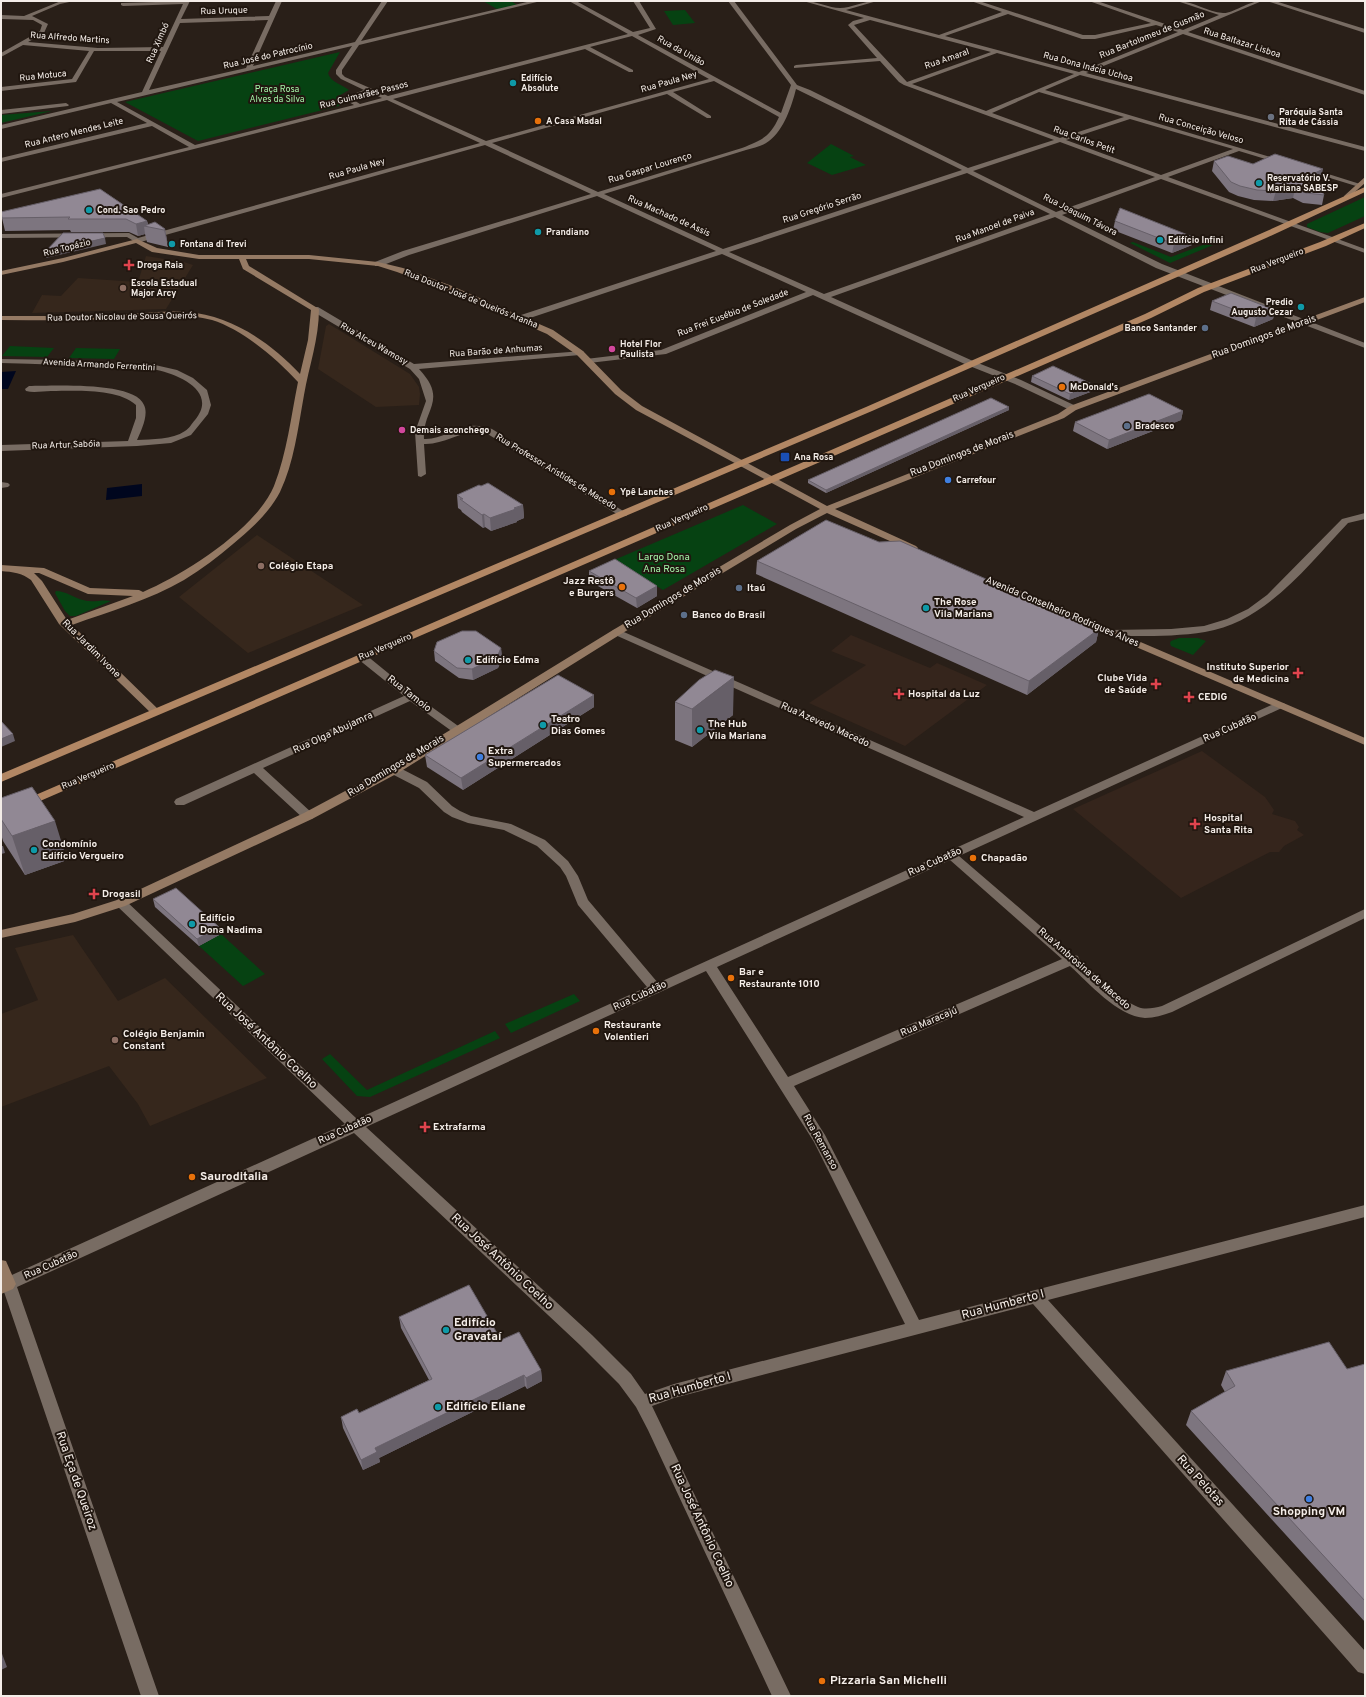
<svg xmlns="http://www.w3.org/2000/svg" width="1366" height="1697" font-family="Overpass,sans-serif">
<rect width="100%" height="100%" fill="#291f18"/>
<path fill="#36271c" d="M146 256 184 262 193 265 166 309 32 313 42 295 61 296 78 278 138 282Z
M329 324 410 374 419 387 420 394 419 405 376 407 318 369 326 326Z
M257 535 363 605 248 653 179 597Z
M73 935 118 1001 165 978 267 1078 150 1126 138 1104 109 1066 1 1107V1014L38 1000 15 948Z"/>
<path fill="#35251c" d="M851 635 930 668 937 663 987 685 905 746 809 703 866 665 831 651Z
M1202 751 1265 797 1274 810 1272 814 1295 821 1299 827 1297 830 1304 835 1284 846 1279 852H1270L1181 898 1073 809Z"/>
<path fill="#064212" d="M483 1H511L517 5 497 9Z
M685 10 695 23 673 25 664 11Z
M340 52 328 73C330 82 343 85 349 90L337 97V100L340 105 339 106 198 141 125 102Z
M52 111 1 123V115Z
M831 144 854 156 850 157 866 165 832 175 807 163Z
M1365 197V216L1328 233 1320 232 1307 227V224Z
M1133 242 1171 257 1208 243 1213 245 1170 263 1130 243Z
M10 346 54 348 47 357 2 356Z
M76 348 120 349 114 359 69 358Z
M743 505 777 524 663 590 614 560Z
M56 591C66 591 74 598 83 600 92 603 103 599 111 601L76 616H70L65 611 55 593Z
M1179 638H1198L1206 641 1193 655 1171 646 1170 643 1171 641Z
M221 934 265 974 243 986 199 946Z
M574 994 580 1001 511 1033 505 1024Z
M495 1031 500 1038 370 1097 357 1096 322 1059 330 1054 367 1090Z"/>
<path fill="#00061e" d="M16 371 8 389H1V372Z
M142 484V496L106 500 107 488Z"/>
<g fill="none" stroke-linecap="round" stroke-linejoin="round">
<path fill="#786c63" fill-rule="evenodd" d="M61 1H74L60 4 32 16 48 24 44 33 28 42 98 48 163 47 183 4 123 6 121 5V3L190 1 181 19 269 16 276 1H282L253 66 355 42 382 1H388L361 41 531 1H541L359 45 342 70V74L345 77 388 96 628 34 569 1H576L633 32 650 28 633 1H639L656 29 638 35 781 113 791 85 728 1H734L797 85 810 90 968 168 1054 140 904 85 899 82 880 61 794 68V66L796 65 877 58 848 25 853 21 864 18 803 1C817 1 829 8 840 8 851 8 863 1 877 1L846 10 939 35 1002 12 971 1H979L1083 35H1095L1151 23 1089 1H1097L1183 30 1219 15 1177 1C1194 1 1207 12 1223 13 1232 14 1248 1 1262 1L1188 32 1365 91V95L1183 34 1086 73 1365 147V151L1080 75 1045 90 1284 161 1285 162 1282 164 1239 151 1168 177 1365 249V253L1161 179 1062 215 1162 264 1365 343V348L1156 268 1055 217 831 297 973 361 1021 380 1076 406 1077 408 1076 410H1070L1015 384 967 365 813 295 666 354 589 363H586V359L661 350 806 292 722 254 524 320H518V316L716 251 597 196 409 255 381 266H375V262L403 251 591 194 485 145 137 243 127 237 1 238V234L129 233 138 238 480 143 387 100 1 198V194L189 147 152 126 1 162V158L147 123 111 103 1 129V125L142 92 161 51H94L76 82 1 91V87L72 79 89 51 23 45 1 57V53L40 31 42 25 33 20 1 19V15L24 16ZM1008 14 1082 39H1095L1156 25 1178 32 1079 72 945 36ZM268 20 246 68 149 90 180 23ZM870 20 991 52 907 82 854 25ZM632 36 709 79 486 141 393 99 585 49 629 72H633V70L590 47ZM352 46 336 70V74L341 79 364 90 346 97 347 101 354 105 195 145 117 102ZM997 53 1074 74 986 111 912 84ZM714 81 779 117C770 137 762 140 742 148L598 192 492 143 667 94 707 118H711V116L673 92ZM796 89 962 170 723 249 604 194 746 150C754 148 763 146 769 141 784 130 792 105 796 89ZM369 92 382 98 360 104 352 99ZM1039 92 1124 117 1060 138 992 113ZM1130 119 1233 149 1161 175 1066 140ZM1060 142 1155 177 1056 212 973 171ZM967 173 1050 214 824 294 729 252Z
M1267 1H1275L1365 29V33Z
M66 103 69 105 68 106 1 114V110Z
M1306 167 1360 184 1361 185 1356 186 1304 170 1303 169Z
M312 307H318L414 364 583 351 584 353 580 355 419 369C449 401 422 409 424 439 440 440 454 428 470 426 478 425 485 427 492 429L628 514 626 516H620L486 433C463 428 446 445 424 444L426 474 421 477 418 476 415 432 426 401 419 379 410 369 312 311Z
M1 359 64 360 155 365 177 370 193 378 207 390 211 405 208 414 191 435 171 443 137 446 1 451V445L128 441 136 418V405C117 388 76 391 51 391 43 391 34 393 26 391L25 389 29 386C51 386 135 381 144 405 149 415 141 431 137 440 152 439 172 440 185 431 189 429 192 423 195 420 218 392 180 375 157 370 142 367 126 368 111 367 74 365 38 364 1 363Z
M1 482 8 483 10 485 8 487 1 488Z
M1365 513V519L1348 523C1308 565 1266 622 1205 632 1174 637 1141 636 1110 636L1105 633 1110 630 1171 629 1204 626 1227 619 1248 609 1267 595 1342 519Z
M617 629 1034 812 1276 703H1284L1285 705 1284 707 959 856 1074 955 1078 956 1079 959C1093 972 1122 1001 1138 1007 1145 1010 1154 1008 1162 1006L1365 909V918L1172 1012C1163 1015 1154 1018 1145 1018 1117 1016 1089 983 1070 966L794 1086 825 1135 919 1320 1365 1205V1217L1048 1300 1365 1651V1674L1358 1672 1033 1304 674 1398 652 1406 791 1696H772L648 1430 636 1407 619 1384 580 1345 354 1133 17 1287 159 1696H141L1 1283 3 1279 345 1124 117 906 115 903 117 900 121 899 125 900 357 1119 647 987 578 905 566 876 560 867 537 846 504 830 468 823 452 817 444 812 419 788 390 773 388 770 390 767H398L427 782 452 806 460 811 471 816 511 824 545 840 568 861 578 876 588 900 658 983 1024 817 613 634 612 632 613 630ZM950 860 1062 959 788 1077 717 967ZM706 971 814 1142 905 1324 674 1384 645 1394 631 1374 592 1335 366 1127Z
M362 654 366 655 415 695 461 728 463 730 461 732H453L410 701 263 768 312 813 314 816 312 819H304L254 773 184 805H176L174 802 176 799 404 696 358 659 357 657Z"/>
<path fill="#957a64" fill-rule="evenodd" d="M1365 177V183L1348 198H1344V196Z
M137 239 157 248 199 255H309L378 262 403 268 452 286 553 330 583 351 621 390 642 406 827 506 1058 414 1070 406 1365 297V302L1076 410 1064 418 835 509 916 546 918 548 916 550H910L827 513 796 529 621 634 398 773 312 819 125 906 75 922 1 938V930L73 914 117 900 304 813 390 767 613 630 790 525 820 509 636 410 615 394 577 355 547 334 446 290 397 272 378 266 309 259H246L249 266 319 309C319 339 309 366 304 395 298 428 294 463 280 492 269 513 251 529 233 544 218 557 202 569 184 580 150 600 110 611 72 625L161 712 156 715 152 714 59 624 31 580C22 573 13 572 1 571V565L44 568 90 588 139 590 143 592C185 574 256 529 274 486 287 453 291 416 298 382 277 359 242 329 212 320 180 311 146 318 114 319 77 321 39 320 1 320V316C38 316 74 316 111 315 137 314 162 310 187 312 231 315 271 343 300 374L308 340 311 310 243 269 239 259H199L152 252 136 243 63 262 1 275V271L63 258ZM34 573H39L88 594 133 596 67 620 42 581Z
M998 581 1365 738V745L994 586 993 584Z
M1 1260 6 1261 16 1284 13 1289 1 1294Z"/>
<path fill="#b28764" fill-rule="evenodd" d="M1365 187V192L1266 238 872 411 1 782V774L866 407 1260 234Z
M1365 223V228L1326 246 1204 292 1151 318 1 818V810L1145 314 1198 288 1320 242Z"/>
</g>
<path fill="#7d757f" d="M1214 161 1253 164 1321 178 1317 181 1324 195 1322 205 1303 203 1293 198 1273 201 1254 200 1238 196 1229 192 1212 171Z
M100 189 147 221 148 224 165 229 168 246V247L147 242 145 234 138 236 129 232H71L70 230 5 231 2 218Z
M1115 221 1192 245 1172 253 1113 230Z
M1212 301 1275 310 1273 319 1254 327 1210 310Z
M1032 376 1093 391 1069 400 1031 382Z
M1009 407V410L826 493 808 483V480Z
M1183 411 1181 420 1107 449 1073 431 1075 422Z
M481 486 523 505 524 518 517 521V522L491 531 485 527 483 528 462 512 461 510 458 508 457 495Z
M879 542 1099 629 1096 642 1027 695 756 574 757 561Z
M589 571 657 586V596L637 608 589 581Z
M501 648 502 659 498 668 473 680 459 678 435 661 434 651Z
M594 695V707L463 790 427 767 425 755Z
M675 702 733 715 692 747 675 740Z
M1 798 67 860 25 875 3 841 1 834Z
M153 899 221 934 199 946 155 907Z
M399 1317 501 1340 541 1370 542 1381 527 1389 525 1386 379 1458 380 1462 363 1470 343 1428 341 1417 359 1413 429 1380 401 1328Z
M1365 1364V1622L1186 1425 1191 1411 1225 1392 1221 1385 1226 1371 1347 1369Z"/>
<path fill="#665f68" d="M1323 169 1321 178 1310 183 1313 174Z
M1295 189 1293 198 1273 201 1276 191Z
M147 221 149 227 144 226 145 234 138 236 136 224Z
M165 229 168 246V247L164 230Z
M1193 237 1192 245 1172 253 1174 244Z
M105 238 106 244 46 258 45 252Z
M1275 310 1273 319 1254 327 1256 318Z
M1094 385 1093 391 1069 400 1070 394Z
M1009 407V410L826 493V490Z
M1183 411 1181 420 1107 449 1109 440Z
M523 505 524 518 517 521V522L491 531 490 518Z
M484 514 485 527 483 528 482 515Z
M657 586V596L637 608 636 598Z
M1099 629 1096 642 1027 695 1029 681Z
M501 648 502 659 498 668 473 680 472 669Z
M734 677 733 715 692 747V709Z
M594 695V707L463 790 461 778Z
M13 734 15 741 1 747V739Z
M55 821 67 860 25 875 12 836Z
M1 846H3L5 853 1 854Z
M219 927 221 934 199 946 197 939Z
M541 1370 542 1381 527 1389 526 1378Z
M524 1375 525 1386 379 1458 380 1462 363 1470 361 1460 375 1448Z
M1 1651 7 1667 1 1670Z"/>
<path fill="#918894" stroke="#665f68" d="M1275 154 1323 169 1313 174 1324 195 1306 193 1295 189 1276 191 1257 190 1240 186 1231 182 1214 161 1228 156 1253 164Z
M100 189 147 221 136 224 126 219H68L70 217 2 218 1 212Z
M1120 208 1193 237 1174 244 1115 221Z
M155 222 165 229 164 230 144 226Z
M63 233H103L105 238 45 252Z
M1231 293 1275 310 1256 318 1212 301Z
M1053 366 1094 385 1070 394 1032 376Z
M1149 394 1183 411 1109 440 1075 422Z
M991 398 1009 407 826 490 808 480Z
M488 483 523 505 514 508 516 509 490 518 484 514 482 515 460 499H463L457 495 479 485 481 486Z
M826 520 879 542 900 541 1099 629 1029 681 757 561Z
M615 559 657 586 636 598 589 571Z
M462 631H476L501 648 497 657 472 669 457 668 434 651 437 642Z
M715 670 734 677 692 709 675 702 699 680Z
M558 675 594 695 461 778 425 755Z
M1 721 13 734 1 739Z
M32 787 55 821 12 836 1 819V798Z
M176 888 219 927 197 939 153 899Z
M469 1285 501 1340 519 1332 541 1370 526 1378 524 1375 375 1448 377 1452 361 1460 341 1417 357 1409 359 1413 432 1379 399 1317Z
M1329 1342 1347 1369 1365 1364V1601L1191 1411 1235 1386 1226 1371Z
M1 1655 3 1660 1 1661Z"/>
<g fill="#0f9aa8" stroke="#20160f" stroke-width="1.5">
<circle cx="513" cy="83" r="4"/>
<circle cx="1259" cy="183" r="4"/>
<circle cx="89" cy="210" r="4"/>
<circle cx="538" cy="232" r="4"/>
<circle cx="1160" cy="240" r="4"/>
<circle cx="172" cy="244" r="4"/>
<circle cx="1301" cy="307" r="4"/>
<circle cx="926" cy="608" r="4"/>
<circle cx="468" cy="660" r="4"/>
<circle cx="543" cy="725" r="4"/>
<circle cx="700" cy="730" r="4"/>
<circle cx="34" cy="850" r="4"/>
<circle cx="192" cy="924" r="4"/>
<circle cx="446" cy="1330" r="4"/>
<circle cx="438" cy="1407" r="4"/>
</g>
<circle fill="#6b7280" stroke="#20160f" stroke-width="1.5" cx="1271" cy="117" r="4"/>
<g fill="#e8710a" stroke="#20160f" stroke-width="1.5">
<circle cx="538" cy="121" r="4"/>
<circle cx="1062" cy="387" r="4"/>
<circle cx="612" cy="492" r="4"/>
<circle cx="622" cy="587" r="4"/>
<circle cx="973" cy="858" r="4"/>
<circle cx="731" cy="978" r="4"/>
<circle cx="596" cy="1031" r="4"/>
<circle cx="192" cy="1177" r="4"/>
<circle cx="822" cy="1681" r="4"/>
</g>
<g fill="#e0444e" stroke="#20160f" stroke-width="1.5">
<path d="M127 259h4v4h4v4h-4v4h-4v-4h-4v-4h4z"/>
<path d="M1296 667h4v4h4v4h-4v4h-4v-4h-4v-4h4z"/>
<path d="M1154 678h4v4h4v4h-4v4h-4v-4h-4v-4h4z"/>
<path d="M897 688h4v4h4v4h-4v4h-4v-4h-4v-4h4z"/>
<path d="M1187 691h4v4h4v4h-4v4h-4v-4h-4v-4h4z"/>
<path d="M1193 818h4v4h4v4h-4v4h-4v-4h-4v-4h4z"/>
<path d="M92 888h4v4h4v4h-4v4h-4v-4h-4v-4h4z"/>
<path d="M423 1121h4v4h4v4h-4v4h-4v-4h-4v-4h4z"/>
</g>
<g fill="#8d6e63" stroke="#20160f" stroke-width="1.5">
<circle cx="123" cy="288" r="4"/>
<circle cx="261" cy="566" r="4"/>
<circle cx="115" cy="1040" r="4"/>
</g>
<g fill="#5c6f8a" stroke="#20160f" stroke-width="1.5">
<circle cx="1205" cy="328" r="4"/>
<circle cx="1127" cy="426" r="4"/>
<circle cx="739" cy="588" r="4"/>
<circle cx="684" cy="615" r="4"/>
</g>
<g fill="#d1479c" stroke="#20160f" stroke-width="1.5">
<circle cx="612" cy="349" r="4"/>
<circle cx="402" cy="430" r="4"/>
</g>
<rect fill="#1a4fb4" stroke="#20160f" stroke-width="1.5" x="780" y="452" width="10" height="10" rx="2"/>
<g fill="#3f7fe0" stroke="#20160f" stroke-width="1.5">
<circle cx="948" cy="480" r="4"/>
<circle cx="480" cy="757" r="4"/>
<circle cx="1309" cy="1499" r="4"/>
</g>
<g text-anchor="middle" dominant-baseline="central" stroke-width="4" stroke-linejoin="round" paint-order="stroke">
<g font-size="9" fill="#f4ede8" stroke="#20160f">
<text transform="translate(224 11) rotate(-2)">Rua Uruque</text>
<text transform="translate(1152 35) rotate(-22)">Rua Bartolomeu de Gusmão</text>
<text transform="translate(70 38) rotate(4)">Rua Alfredo Martins</text>
<text transform="translate(158 43) rotate(-66)">Rua Ximbó</text>
<text transform="translate(1242 43) rotate(18)">Rua Baltazar Lisboa</text>
<text transform="translate(681 51) rotate(29)">Rua da União</text>
<text transform="translate(268 56) rotate(-13)">Rua José do Patrocínio</text>
<text transform="translate(947 59) rotate(-19)">Rua Amaral</text>
<text transform="translate(1088 67) rotate(15)">Rua Dona Inácia Uchoa</text>
<text transform="translate(43 76) rotate(-6)">Rua Motuca</text>
<text transform="translate(669 82) rotate(-16)">Rua Paula Ney</text>
<text transform="translate(364 95) rotate(-14)">Rua Guimarães Passos</text>
<text transform="translate(1201 129) rotate(16)">Rua Conceição Veloso</text>
<text transform="translate(74 133) rotate(-14)">Rua Antero Mendes Leite</text>
<text transform="translate(1084 140) rotate(20)">Rua Carlos Petit</text>
<text transform="translate(650 168) rotate(-17)">Rua Gaspar Lourenço</text>
<text transform="translate(357 169) rotate(-16)">Rua Paula Ney</text>
<text transform="translate(822 208) rotate(-18)">Rua Gregório Serrão</text>
<text transform="translate(1080 215) rotate(27)">Rua Joaquim Távora</text>
<text transform="translate(669 216) rotate(24)">Rua Machado de Assis</text>
<text transform="translate(995 226) rotate(-20)">Rua Manoel de Paiva</text>
<text transform="translate(67 248) rotate(-14)">Rua Topázio</text>
<text transform="translate(1277 261) rotate(-21)">Rua Vergueiro</text>
<text transform="translate(471 299) rotate(22)">Rua Doutor José de Queirós Aranha</text>
<text transform="translate(733 313) rotate(-21)">Rua Frei Eusébio de Soledade</text>
<text transform="translate(122 317) rotate(-1)">Rua Doutor Nicolau de Sousa Queirós</text>
<text transform="translate(374 344) rotate(30)">Rua Alceu Wamosy</text>
<text transform="translate(496 351) rotate(-4)">Rua Barão de Anhumas</text>
<text transform="translate(99 365) rotate(3)">Avenida Armando Ferrentini</text>
<text transform="translate(979 388) rotate(-24)">Rua Vergueiro</text>
<text transform="translate(66 445) rotate(-2)">Rua Artur Sabóia</text>
<text transform="translate(556 472) rotate(31)">Rua Professor Aristides de Macedo</text>
<text transform="translate(682 518) rotate(-24)">Rua Vergueiro</text>
<text transform="translate(385 647) rotate(-23)">Rua Vergueiro</text>
<text transform="translate(88 776) rotate(-23)">Rua Vergueiro</text>
</g>
<g font-size="9" font-weight="bold" fill="#f4ede8" stroke="#20160f" text-anchor="start">
<text x="521" y="78">Edifício<tspan x="521" dy="10">Absolute</tspan></text>
<text x="1279" y="112">Paróquia Santa<tspan x="1279" dy="10">Rita de Cássia</tspan></text>
<text x="546" y="121">A Casa Madal</text>
<text x="1267" y="178">Reservatório V.<tspan x="1267" dy="10">Mariana SABESP</tspan></text>
<text x="97" y="210">Cond. Sao Pedro</text>
<text x="546" y="232">Prandiano</text>
<text x="1168" y="240">Edifício Infini</text>
<text x="180" y="244">Fontana di Trevi</text>
<text x="137" y="265">Droga Raia</text>
<text x="131" y="283">Escola Estadual<tspan x="131" dy="10">Major Arcy</tspan></text>
<text x="1293" y="302" text-anchor="end">Predio<tspan x="1293" dy="10">Augusto Cezar</tspan></text>
<text x="1197" y="328" text-anchor="end">Banco Santander</text>
<text x="620" y="344">Hotel Flor<tspan x="620" dy="10">Paulista</tspan></text>
<text x="1070" y="387">McDonald's</text>
<text x="1135" y="426">Bradesco</text>
<text x="410" y="430">Demais aconchego</text>
<text x="794" y="457">Ana Rosa</text>
<text x="956" y="480">Carrefour</text>
<text x="620" y="492">Ypê Lanches</text>
</g>
<g font-size="9" fill="#a4f3a8" stroke="#20160f">
<text x="277" y="89">Praça Rosa<tspan x="277" dy="10">Alves da Silva</tspan></text>
</g>
<g font-size="10" fill="#f4ede8" stroke="#20160f">
<text transform="translate(1264 337) rotate(-20)">Rua Domingos de Morais</text>
<text transform="translate(962 454) rotate(-21)">Rua Domingos de Morais</text>
<text transform="translate(673 598) rotate(-31)">Rua Domingos de Morais</text>
<text transform="translate(1062 612) rotate(23)">Avenida Conselheiro Rodrigues Alves</text>
<text transform="translate(91 649) rotate(45)">Rua Jardim Ivone</text>
<text transform="translate(409 694) rotate(38)">Rua Tamoio</text>
<text transform="translate(825 725) rotate(24)">Rua Azevedo Macedo</text>
<text transform="translate(1230 728) rotate(-24)">Rua Cubatão</text>
<text transform="translate(333 733) rotate(-25)">Rua Olga Abujamra</text>
<text transform="translate(396 766) rotate(-31)">Rua Domingos de Morais</text>
<text transform="translate(935 862) rotate(-24)">Rua Cubatão</text>
<text transform="translate(1084 969) rotate(41)">Rua Ambrosina de Macedo</text>
<text transform="translate(640 996) rotate(-25)">Rua Cubatão</text>
<text transform="translate(929 1022) rotate(-23)">Rua Maracajú</text>
<text transform="translate(345 1130) rotate(-24)">Rua Cubatão</text>
<text transform="translate(820 1142) rotate(61)">Rua Remanso</text>
<text transform="translate(51 1265) rotate(-24)">Rua Cubatão</text>
</g>
<g font-size="10" fill="#a4f3a8" stroke="#20160f">
<text x="664" y="557">Largo Dona<tspan x="664" dy="12">Ana Rosa</tspan></text>
</g>
<g font-size="10" font-weight="bold" fill="#f4ede8" stroke="#20160f" text-anchor="start">
<text x="269" y="566">Colégio Etapa</text>
<text x="614" y="581" text-anchor="end">Jazz Restô<tspan x="614" dy="12">e Burgers</tspan></text>
<text x="747" y="588">Itaú</text>
<text x="934" y="602">The Rose<tspan x="934" dy="12">Vila Mariana</tspan></text>
<text x="692" y="615">Banco do Brasil</text>
<text x="476" y="660">Edifício Edma</text>
<text x="1289" y="667" text-anchor="end">Instituto Superior<tspan x="1289" dy="12">de Medicina</tspan></text>
<text x="1147" y="678" text-anchor="end">Clube Vida<tspan x="1147" dy="12">de Saúde</tspan></text>
<text x="908" y="694">Hospital da Luz</text>
<text x="1198" y="697">CEDIG</text>
<text x="551" y="719">Teatro<tspan x="551" dy="12">Dias Gomes</tspan></text>
<text x="708" y="724">The Hub<tspan x="708" dy="12">Vila Mariana</tspan></text>
<text x="488" y="751">Extra<tspan x="488" dy="12">Supermercados</tspan></text>
<text x="1204" y="818">Hospital<tspan x="1204" dy="12">Santa Rita</tspan></text>
<text x="42" y="844">Condomínio<tspan x="42" dy="12">Edifício Vergueiro</tspan></text>
<text x="981" y="858">Chapadão</text>
<text x="102" y="894">Drogasil</text>
<text x="200" y="918">Edifício<tspan x="200" dy="12">Dona Nadima</tspan></text>
<text x="739" y="972">Bar e<tspan x="739" dy="12">Restaurante 1010</tspan></text>
<text x="604" y="1025">Restaurante<tspan x="604" dy="12">Volentieri</tspan></text>
<text x="123" y="1034">Colégio Benjamin<tspan x="123" dy="12">Constant</tspan></text>
<text x="433" y="1127">Extrafarma</text>
</g>
<g font-size="12" fill="#f4ede8" stroke="#20160f">
<text transform="translate(266 1041) rotate(43)">Rua José Antônio Coelho</text>
<text transform="translate(502 1262) rotate(43)">Rua José Antônio Coelho</text>
<text transform="translate(1003 1305) rotate(-15)">Rua Humberto I</text>
<text transform="translate(690 1388) rotate(-16)">Rua Humberto I</text>
<text transform="translate(76 1481) rotate(71)">Rua Eça de Queiroz</text>
<text transform="translate(1200 1481) rotate(48)">Rua Pelotas</text>
<text transform="translate(702 1526) rotate(65)">Rua José Antônio Coelho</text>
</g>
<g font-size="12" font-weight="bold" fill="#f4ede8" stroke="#20160f" text-anchor="start">
<text x="200" y="1177">Sauroditalia</text>
<text x="454" y="1323">Edifício<tspan x="454" dy="14">Gravataí</tspan></text>
<text x="446" y="1407">Edifício Eliane</text>
<text x="1309" y="1512" text-anchor="middle">Shopping VM</text>
<text x="830" y="1681">Pizzaria San Michelli</text>
</g>
</g>
<rect width="1366" height="1697" fill="none" stroke="#f4ede8" stroke-width="4"/>
</svg>
